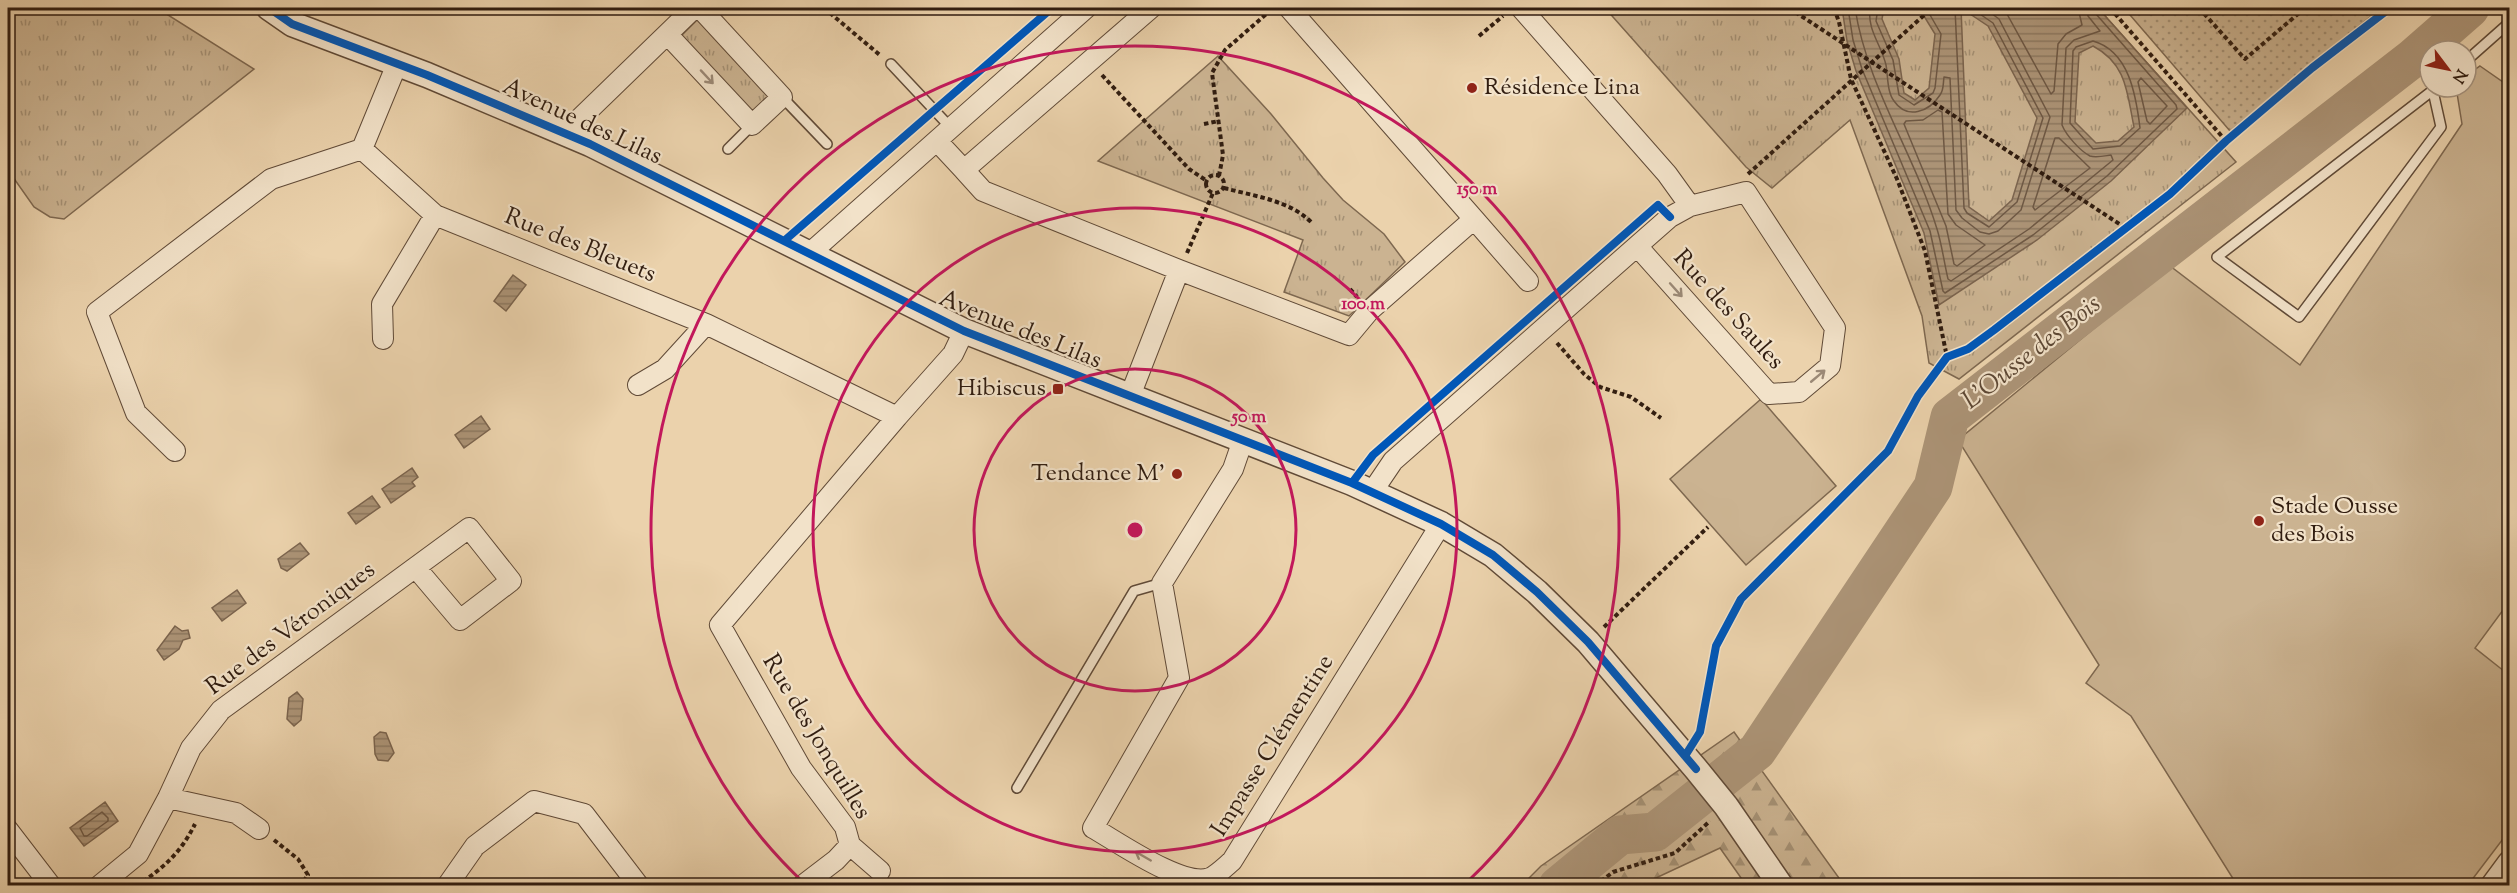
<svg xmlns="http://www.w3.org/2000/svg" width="2517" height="893" font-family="'Sorts Mill Goudy',serif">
<defs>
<pattern id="grass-tufts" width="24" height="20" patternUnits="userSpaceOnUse" patternTransform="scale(1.5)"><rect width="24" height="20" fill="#cbb391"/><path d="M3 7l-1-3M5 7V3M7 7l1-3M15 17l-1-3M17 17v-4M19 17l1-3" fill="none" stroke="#a59175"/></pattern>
<pattern id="forest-firs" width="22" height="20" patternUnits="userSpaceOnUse" patternTransform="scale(1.5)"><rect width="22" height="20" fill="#cbb391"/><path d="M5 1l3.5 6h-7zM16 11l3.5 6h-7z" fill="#a59175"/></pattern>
<pattern id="garden-dots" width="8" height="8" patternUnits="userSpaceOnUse" patternTransform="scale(1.5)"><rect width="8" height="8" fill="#cbb391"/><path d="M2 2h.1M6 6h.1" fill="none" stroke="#a59175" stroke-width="1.8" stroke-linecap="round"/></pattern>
<pattern id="water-rules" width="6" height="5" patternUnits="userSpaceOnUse" patternTransform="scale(1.5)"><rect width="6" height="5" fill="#ac9477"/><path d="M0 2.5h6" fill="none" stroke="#8d7860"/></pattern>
</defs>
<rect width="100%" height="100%" fill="#ebd2ac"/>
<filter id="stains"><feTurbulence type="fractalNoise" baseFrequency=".00333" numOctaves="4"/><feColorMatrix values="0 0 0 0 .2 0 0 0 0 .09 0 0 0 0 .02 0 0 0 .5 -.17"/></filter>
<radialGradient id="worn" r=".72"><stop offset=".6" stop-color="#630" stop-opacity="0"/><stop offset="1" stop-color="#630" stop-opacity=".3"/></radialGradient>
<path fill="url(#grass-tufts)" stroke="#7e6850" stroke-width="1.5" d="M8 8H157L254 69 64 219 50 217 34 207 8 170Z
M1605 8H2098L2236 162 1959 379 1929 363 1922 316 1850 120 1772 188 1746 167Z
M701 19 772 93 752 114 680 37 697 20Z
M1218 56 1271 114 1323 178 1343 200 1384 234 1405 262 1349 316 1284 292 1303 240 1098 161Z"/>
<path fill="url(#forest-firs)" stroke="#7e6850" stroke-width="1.5" d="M1734 732 1844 885H1746L1720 848 1641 885 1521 886 1541 866Z"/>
<path fill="url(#garden-dots)" stroke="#7e6850" stroke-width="1.5" d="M2124 8H2381L2230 131Z"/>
<path fill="#cbb391" stroke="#7e6850" stroke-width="1.5" d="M2480 66 2510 87 2509 602 2475 648 2509 675V831L2468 885H2237L2131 716 2086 683 2099 665 1958 440 2170 266 2300 365 2462 124 2456 87H2466V76Z
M1761 399 1836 486 1746 565 1670 479Z"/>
<path fill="url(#water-rules)" stroke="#7b644e" stroke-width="1.5" fill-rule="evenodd" d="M1842 8H1884L1882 19 1899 59 1904 93 1915 100 1929 88 1935 34 1919 8H2098L2187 108 2111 181 2037 240 1939 305 1924 233 1856 71 1847 41ZM1961 8 1988 26 2037 118 2012 200 1989 221 1969 207ZM2093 46C2127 64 2127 93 2134 127L2118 141 2096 143 2075 122 2079 53Z
M513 275 526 285 506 311 494 301Z
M481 416 490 429 464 448 455 435Z
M412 468 418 477 412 482 415 486 391 503 382 489Z
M372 496 380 507 356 524 348 513Z
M300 543 309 554 287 571 281 568 278 559Z
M237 590 246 603 222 621 212 608Z
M175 626 182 631 188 630 190 638 183 640 179 649 164 660 157 650Z
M297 692 303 699 301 720 294 726 287 719 289 698Z
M380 732 386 733 394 753 388 761 378 760 375 754 374 737Z
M105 802 118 821 84 846 70 828Z"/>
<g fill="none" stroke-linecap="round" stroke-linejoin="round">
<path stroke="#6e5844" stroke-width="1.5" d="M1848 8 1853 40 1862 69 1930 231 1943 291 1945 293 2033 235 2107 176 2177 109 2176 105 2096 14 2094 8
M1855 8C1867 86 1914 153 1937 229 1942 245 1944 262 1948 279L1951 281 2029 229 2113 160 2111 155C2104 156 2096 158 2090 156 2080 151 2066 135 2062 125L2066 48 2074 40 2100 31 2088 16 2087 8
M1870 8C1867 30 1881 44 1886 65 1888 76 1887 92 1894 101 1907 120 1929 112 1940 95 1944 90 1943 83 1944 77L1950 78 1956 210 1962 218 1980 232 1989 234 1998 231 2021 210 2050 117 1999 19 1984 8
M1878 8 1876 21 1893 60 1899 95 1914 105 1933 93 1935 88 1941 34 1926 8
M1955 8 1964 208 1967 213 1989 227 2017 202 2043 118 1993 23 1971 8
M2001 8 2007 14 2051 94 2054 91 2058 44 2066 34 2082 25 2078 8
M2093 41C2129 51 2136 95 2140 128L2120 146 2093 149 2070 123 2073 51 2076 47Z
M2141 78 2167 106 2150 124 2147 121 2138 82Z
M1938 110 1942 112 1948 214 1956 225 1985 245 1957 266 1954 264 1946 226 1904 124 1906 121 1923 120Z
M2055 138H2059L2090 168 2035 210 2033 207Z
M102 812 108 818V821L87 836H84L80 828Z"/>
<path stroke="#ac9477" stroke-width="39" d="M1558 886 1620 835 1655 832 1757 751 1933 487 1950 417 2413 58 2470 8"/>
<defs>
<path id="service" d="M2466 61 2510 22
M891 64 951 128
M2433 91 2441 127 2299 317 2217 257 2437 87
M782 97 827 144
M728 149 752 125
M1017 788 1134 591 1162 583"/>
<path id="minor" d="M1151 8 964 170 983 191 1179 270 1349 335 1369 311 1474 219 1289 8
M1521 8 1667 174 1690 206 1746 192 1835 328 1830 366 1799 392 1769 394 1637 246
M667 34 752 125 782 97 700 8
M566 132 694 8
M937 141 964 170
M362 149 435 215 706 324 897 417 720 625 801 768 845 827 850 845 836 860 802 886
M1474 219 1528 281
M809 254 1086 8
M383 339 382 304 435 215
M638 385 665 369 706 324
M1130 396 1179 270
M897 417 953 354 964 331
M1243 440 1233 469 1162 583 1179 678 1093 828C1118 842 1183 888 1210 878 1217 875 1226 866 1232 861L1441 524
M175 451 136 413 97 312 271 179 362 149 397 64
M1372 492 1393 461 1637 246 1670 217 1690 206
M168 798 236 813 259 829
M8 830 51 886
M850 845 880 871
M99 886 138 854 168 798 191 748 221 710 469 528 511 581 460 620 416 568
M447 886 475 846 534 801 584 814 639 886"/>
<path id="tertiary" d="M269 8 292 24 427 75 590 144 964 331 1352 483 1441 524 1493 555 1537 592 1588 642 1696 769 1726 806 1781 886
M2493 886 2510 863"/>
</defs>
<use href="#service" stroke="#604a37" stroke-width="12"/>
<use href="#minor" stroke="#604a37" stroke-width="22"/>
<use href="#tertiary" stroke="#604a37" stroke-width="27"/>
<path stroke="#311d10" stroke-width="4" stroke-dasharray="4.5 3" stroke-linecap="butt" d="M824 8 881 56
M1789 8 2124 227
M1834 8 1839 22 1851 79 1897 179 1925 251 1947 357
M2110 8 2226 141
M2199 8 2245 59 2305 8
M1479 36 1503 16
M1102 75 1189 169 1207 181
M1204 124 1219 121
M1748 174 1932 8
M1206 184a9 9 0 1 1 18 0a9 9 0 1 1-18 0Z
M1219 176 1223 155 1212 73 1225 50 1271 10
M1224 188C1253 196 1289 200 1311 222
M1187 253 1213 193
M1350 289 1357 297
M1557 343 1584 374 1600 387 1631 397 1661 418
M1604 627 1708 527
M274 840 298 859 308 875 300 886
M137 886C164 867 180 854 195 824
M1595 886 1613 872 1675 853 1710 821"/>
<use href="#service" stroke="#f2e2c9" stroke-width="9"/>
<use href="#minor" stroke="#f2e2c9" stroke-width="20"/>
<use href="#tertiary" stroke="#f2e2c9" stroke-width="24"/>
<defs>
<path id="cycleway" d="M269 8 292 24 427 75 590 144 964 331 1352 483 1441 524 1493 555 1537 592 1588 642 1696 769
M784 241 1052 8
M1352 483 1373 455 1658 205 1670 217
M1685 756 1700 732 1716 646 1741 599 1888 451 1918 396 1947 357 1968 349 1994 330 2170 194 2226 141 2312 68 2390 8"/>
</defs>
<use href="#cycleway" stroke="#f2e2c9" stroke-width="11"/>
<use href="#cycleway" stroke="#0057b8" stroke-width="8"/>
</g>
<defs><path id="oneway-shaft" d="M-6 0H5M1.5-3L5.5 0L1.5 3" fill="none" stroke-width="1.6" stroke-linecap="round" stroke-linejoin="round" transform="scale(1.5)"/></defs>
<g stroke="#9b8976">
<use href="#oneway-shaft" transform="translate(707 77) rotate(47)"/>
<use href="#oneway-shaft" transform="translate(1676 290) rotate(48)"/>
<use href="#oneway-shaft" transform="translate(1818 376) rotate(-40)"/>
<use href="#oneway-shaft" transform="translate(1143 856) rotate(-150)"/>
</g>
<g fill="none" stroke="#c2185b" stroke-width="3">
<circle cx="1135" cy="530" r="161"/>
<circle cx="1135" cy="530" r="322"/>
<path d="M805 884A484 484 0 1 1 1465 884"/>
</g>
<g fill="#8f2418" stroke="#f2e2c9" stroke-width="2">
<circle cx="1472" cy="88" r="6"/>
<rect x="1052" y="383" width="12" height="12" rx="3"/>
<circle cx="1177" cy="474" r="6"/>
<circle cx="2259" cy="521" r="6"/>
</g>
<g text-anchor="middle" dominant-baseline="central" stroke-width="4.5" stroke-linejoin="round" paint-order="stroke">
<g font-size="24" fill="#311d10" stroke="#f2e2c9" text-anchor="start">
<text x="1484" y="88">Résidence Lina</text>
<text x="1046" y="389" text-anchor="end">Hibiscus</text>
<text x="1165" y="474" text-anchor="end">Tendance M'</text>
<text x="2271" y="507">Stade Ousse<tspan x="2271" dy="28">des Bois</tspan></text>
</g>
<g font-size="24" fill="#311d10" stroke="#f2e2c9">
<text transform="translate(582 122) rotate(25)">Avenue des Lilas</text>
<text transform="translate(580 246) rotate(22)">Rue des Bleuets</text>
<text transform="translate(1728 310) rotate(48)">Rue des Saules</text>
<text transform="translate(1020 330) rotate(22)">Avenue des Lilas</text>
<text transform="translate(291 629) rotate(-37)">Rue des Véroniques</text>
<text transform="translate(816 737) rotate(59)">Rue des Jonquilles</text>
<text transform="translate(1273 746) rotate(-58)">Impasse Clémentine</text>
</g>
<g font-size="26" font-style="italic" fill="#5c4734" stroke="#f2e2c9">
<text transform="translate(2032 353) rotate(-38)">L'Ousse des Bois</text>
</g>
</g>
<circle cx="1135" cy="530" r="9" fill="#c2185b" stroke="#f2e2c9" stroke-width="3"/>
<g font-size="18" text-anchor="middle" font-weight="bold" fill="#c2185b" stroke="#f2e2c9" stroke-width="4.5" stroke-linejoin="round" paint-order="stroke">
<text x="1477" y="194">150 m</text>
<text x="1363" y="309">100 m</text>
<text x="1249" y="422">50 m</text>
</g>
<rect width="2517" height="893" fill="none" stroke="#ebd2ac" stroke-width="30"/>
<rect x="9" y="9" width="2499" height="875" fill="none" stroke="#311d10" stroke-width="3"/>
<rect x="15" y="15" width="2487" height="863" fill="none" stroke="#311d10" stroke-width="1.5"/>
<g transform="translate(2448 69) rotate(122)"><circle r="28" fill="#f2e2c9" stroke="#a5937f" stroke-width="1.5"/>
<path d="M0-4.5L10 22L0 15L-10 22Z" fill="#8f2418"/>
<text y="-9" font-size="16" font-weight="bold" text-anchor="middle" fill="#311d10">N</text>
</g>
<rect width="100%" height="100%" filter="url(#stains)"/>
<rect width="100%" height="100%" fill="url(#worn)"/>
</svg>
